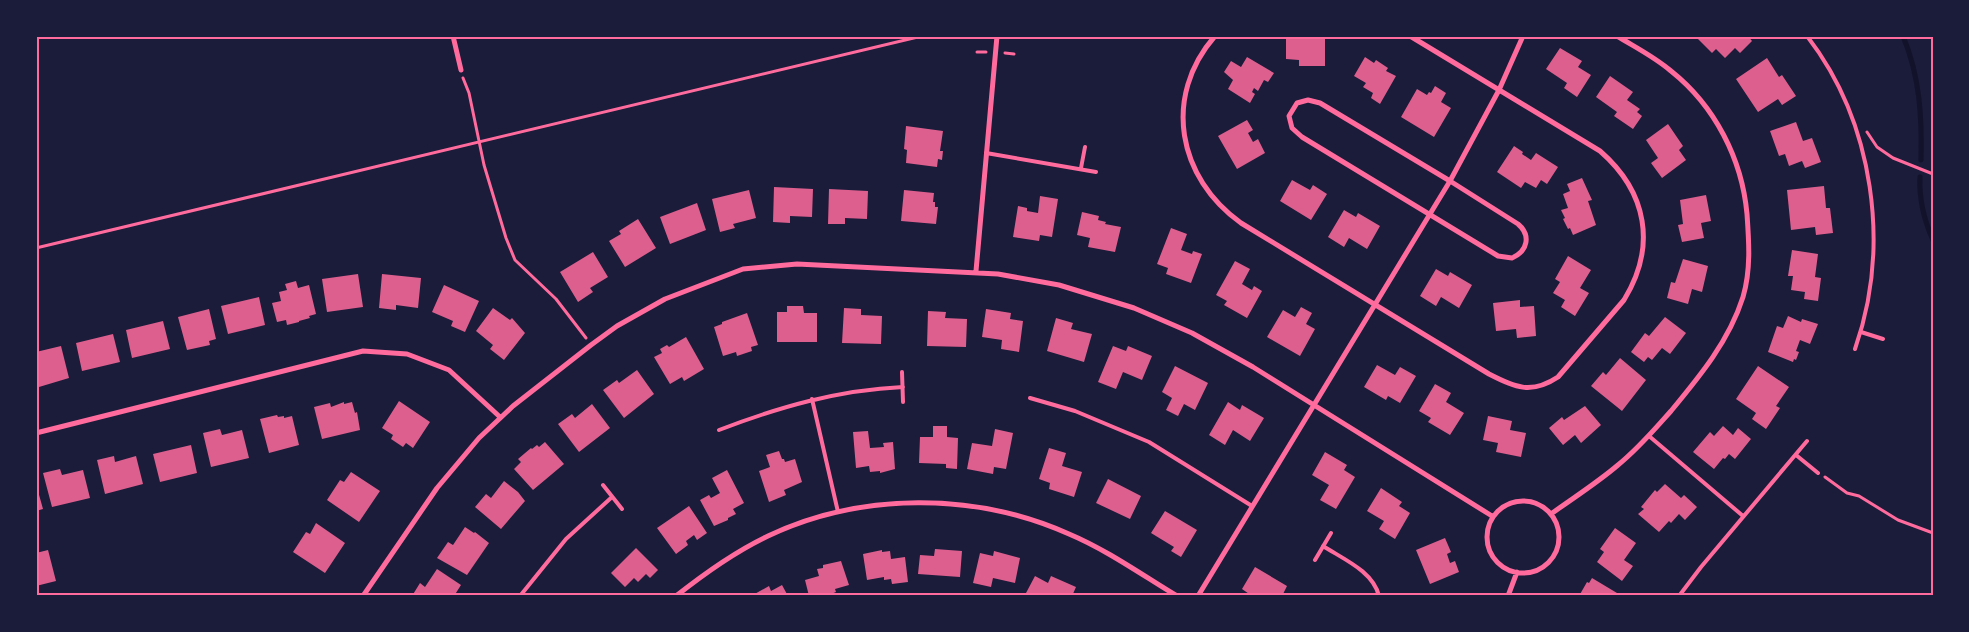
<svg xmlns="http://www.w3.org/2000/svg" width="1969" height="632" font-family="'Alegreya Sans',sans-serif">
<rect width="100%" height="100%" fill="#1b1b3a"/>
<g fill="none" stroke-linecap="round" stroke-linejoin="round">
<path stroke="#12122b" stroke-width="5" d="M1903 36C1920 77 1922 117 1921 160
M1920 177C1919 199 1924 220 1933 240"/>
</g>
<path fill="#dd5f8e" d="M1286 36H1305V39H1325V66H1299V60L1286 59Z
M1695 36H1748L1752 41 1740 53 1735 48 1725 58 1716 49 1712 53Z
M1560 48 1582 61 1578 67 1591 75 1577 97 1564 88 1567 83 1546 69Z
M1247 57 1274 73 1268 82 1264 80 1258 91 1254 88 1252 92 1255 94 1250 103 1228 89 1233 80 1224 72 1231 61 1241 67Z
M1365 57 1374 63 1376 60 1388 68 1386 71 1396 76 1380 104 1371 98 1373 93 1363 87 1366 83 1354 76Z
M1767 58 1779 77 1782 75 1796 96 1782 105 1778 99 1758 112 1736 79Z
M1610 76 1633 92 1627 100 1640 109 1637 112 1642 116 1633 129 1614 116 1617 112 1596 97Z
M1435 86 1446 93 1441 102 1451 108 1434 137 1401 117 1417 89 1427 95 1429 92 1431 93Z
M1247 120 1253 130 1248 133 1253 142 1258 139 1265 153 1237 169 1218 136Z
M1796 122 1803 141 1812 138 1821 162 1805 168 1802 161 1789 166 1785 154 1779 156 1770 131Z
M1668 124 1683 146 1679 150 1686 160 1662 178 1651 163 1658 158 1646 140Z
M906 126 943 131 940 151H943L942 160 938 159 937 167 906 163 907 150 904 149Z
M1514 146 1523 152 1522 154 1531 160 1536 153 1558 167 1547 184 1541 180 1536 188 1525 182 1521 188 1497 172Z
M1582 178 1592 200 1588 201 1596 225 1573 235 1570 228 1568 229 1563 219 1565 218 1561 210 1568 208 1563 194 1570 191 1567 184Z
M1292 180 1310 190 1313 185 1327 194 1311 220 1280 201Z
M1824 186 1826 208H1830L1833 233 1816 235 1815 227 1791 230 1787 190Z
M774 187 813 189 812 217 790 216V223L773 222Z
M829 189 868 191 867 219 845 218V224H828Z
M749 190 756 218 733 224 735 228 720 232 712 199Z
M904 190 934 193 933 202H935V207H938L936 224 901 221Z
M1706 195 1711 221 1701 223 1704 238 1682 242 1678 225 1683 224 1680 200Z
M1040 196 1058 199 1052 237 1040 235 1039 241 1013 237 1018 206 1027 208V211L1038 213Z
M697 203 706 230 670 244 660 217Z
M1344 210 1356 217 1358 213 1380 226 1367 249 1349 238 1344 247 1328 237Z
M1082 212 1099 216 1098 220 1106 222 1105 224 1121 227 1115 252 1088 247 1090 238 1077 235Z
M638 219 656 248 625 267 609 241 621 234 619 231Z
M1171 228 1187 234 1181 250 1192 254 1193 251 1202 254 1191 283 1166 274 1168 268 1157 264Z
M1792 250 1818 254 1815 277 1821 278 1818 301 1804 299 1805 292 1791 290 1793 276H1788Z
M593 252 608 277 590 288 593 292 578 302 560 272Z
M1568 256 1591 270 1580 288 1589 293 1575 316 1561 307 1565 300 1553 293 1560 282 1555 279Z
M1683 259 1708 266 1702 292 1692 289 1688 304 1667 298 1671 282 1675 283Z
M1235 261 1250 269 1242 284 1252 290 1254 286 1262 291 1247 318 1224 305 1227 301 1216 295Z
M1436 269 1448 276 1450 272 1472 285 1459 308 1441 297 1436 306 1420 296Z
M358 274 363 307 327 312 322 279Z
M382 274 421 278 418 308 396 305V310L379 308Z
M296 281 298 288 309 285 316 314 309 316 310 318 299 321V322L287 325 286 320 277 322 272 303 281 301 279 292 287 290 285 284Z
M444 285 479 301 465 332 451 326 453 321 432 312Z
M259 297 265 325 228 334 221 306Z
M1520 300V307L1534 306 1536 336 1517 338 1516 329 1496 331 1493 303Z
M787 306H803L804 313H817V342H777V312H787Z
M1301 307 1312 313 1306 324 1315 329 1300 356 1267 337 1283 310 1295 317Z
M493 308 510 320 512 318 525 333 504 360 490 349 493 345 476 331Z
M844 308 861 309V315L882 316 881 344 842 343Z
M209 309 216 339 209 341 210 345 187 350 178 317Z
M986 309 1011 313 1010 319 1023 321 1019 352 1001 349 1002 340 982 337Z
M928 311 946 312 945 318 967 319 966 347 927 346Z
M747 313 758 345 751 347 752 351 737 356 736 352 723 356 714 327 722 324V322Z
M1788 316 1801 322 1802 319 1818 324 1810 344 1800 340 1796 351 1799 352 1796 360 1794 359 1793 362 1768 352 1777 326 1783 328Z
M1665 317 1686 333 1670 354 1662 348 1652 360 1648 357 1644 362 1631 352 1645 333 1649 336Z
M1056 318 1073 323 1071 329 1092 334 1084 362 1047 351Z
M163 321 170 349 132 358 126 330Z
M113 334 120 362 82 371 76 343Z
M686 337 704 369 684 381 682 377 670 384 654 357 662 353 660 349 667 345 669 347Z
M61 346 69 378 39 387 36 375V352Z
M1113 346 1126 351 1128 346 1152 356 1142 380 1123 372 1116 389 1098 382Z
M1620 358 1646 380 1622 411 1591 386 1603 372 1606 375Z
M1377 365 1395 375 1400 367 1416 376 1400 403 1388 396 1386 400 1364 387Z
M1175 366 1208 383 1195 410 1184 404 1178 416 1166 410 1172 398 1162 392Z
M1758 366 1789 387 1776 406 1780 408 1766 429 1752 419 1756 413 1736 399Z
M637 370 654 394 624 418 603 390 617 380 619 383Z
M1435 384 1451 393 1446 402 1464 413 1450 435 1428 422 1431 418 1419 411Z
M399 401 430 422 413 448 406 443 403 447 391 439 393 435 382 428Z
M344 402V404L352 402 355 413 357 412 360 430 322 439 314 407 330 403 331 407Z
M1228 402 1240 410 1242 405 1264 418 1250 441 1233 430 1225 445 1209 435Z
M592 404 610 428 579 452 558 424 572 414 575 418Z
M1585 406 1601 425 1581 443 1575 435 1563 445 1549 428 1562 417 1564 420Z
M277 415 278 417 284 416V418L292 416 299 445 269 453 260 419Z
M1488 416 1512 421 1510 430 1526 433 1521 457 1496 452 1498 443 1483 440Z
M933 426H947V437L958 438 957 469 946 468V464L919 463 920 437H933Z
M1723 426 1733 435 1738 428 1751 439 1735 459 1729 454 1725 459 1723 458 1714 469 1693 452 1710 432 1714 436Z
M220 429 222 435 242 430 249 458 211 467 203 433Z
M995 429 1013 433 1006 469 994 467 993 474 967 469 972 443 992 446Z
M868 431 870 448 884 447 883 443 893 442 895 469 880 473V471L870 472 869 466 856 468 853 432Z
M545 442 564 464 533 490 514 469 521 462 518 459 531 448 532 449 537 445 539 447Z
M191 445 197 473 160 482 153 454Z
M1049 448 1066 453 1062 466 1082 472 1074 497 1049 489 1050 483 1039 479Z
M779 451 782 459H784L785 462 795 459 802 482 784 490 786 495 769 502 759 471 770 467 766 455Z
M1325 452 1347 465 1344 470 1355 477 1336 509 1320 500 1329 485 1312 475Z
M114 456 115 462 136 456 143 484 105 494 97 460Z
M60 469 62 475 83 470 90 498 52 507 43 473Z
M727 470 744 503 733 509 736 514 728 518V520L714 526 700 500 709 495 711 498 720 493 712 478Z
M351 472 380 491 359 522 327 500 340 480 344 482Z
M1108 479 1141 496 1130 519 1096 503Z
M504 481 518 492 525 501 501 529 475 507 486 494 491 498Z
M36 484 43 509 36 511Z
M1665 484 1681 498 1684 495 1697 507 1685 520 1679 514 1671 523 1669 521 1659 532 1638 514 1644 509 1641 507 1655 490 1657 492Z
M1381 488 1402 502 1399 506 1410 513 1395 539 1379 529 1384 521 1367 511Z
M689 506 707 533 697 540 694 535 686 541 688 545 676 554 657 528Z
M1165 511 1197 530 1181 557 1171 551 1174 547 1151 533Z
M316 523 345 543 325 573 293 552 306 532 310 534Z
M465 527 474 533 475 532 489 543 467 575 437 558 448 542 453 545Z
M1615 528 1636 543 1624 560 1633 566 1622 581 1597 562 1604 552 1600 549Z
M1445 538 1451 552 1447 554 1450 563 1455 561 1459 572 1430 584 1416 550Z
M636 548 658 570 650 578 646 574 638 582 634 578 625 587 611 573Z
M935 549 962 551 960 577 918 574 920 555 934 556Z
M48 550 56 581 36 586V553Z
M882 550V552L890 551 891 559 905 557 908 582 892 584 891 579 884 580V577L867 580 863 554Z
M994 551 1020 558 1015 583 993 578 991 587 973 583 980 553 993 556Z
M841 561 849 585 835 589 836 592 826 596H809L805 580 819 576 817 569 823 568V565Z
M1255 567 1287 586 1282 596H1252L1242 589Z
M437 569 461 585 454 596H412L420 583 425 587Z
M1035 576 1048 583 1051 576 1076 587 1072 596H1032L1026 593Z
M1592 578 1622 596H1579L1587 582 1589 583Z
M782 585 788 596H751L769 586 771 591Z"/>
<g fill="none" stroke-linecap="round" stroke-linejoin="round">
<path stroke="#ff6b9d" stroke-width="3" d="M977 52H986
M1005 53 1014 54
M463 78 469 93 484 165 506 238 515 260 556 299 586 338
M1867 132 1877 147 1893 158 1933 174
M36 248 922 36
M1825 477 1847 493 1859 496 1898 520 1933 533"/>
<path stroke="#ff6b9d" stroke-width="4" d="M1807 36C1874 123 1891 246 1855 349
M986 153 1096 172
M1081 168 1085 147
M1861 332 1883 339
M902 372 903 402
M1030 398 1075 411 1149 442 1252 506
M812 399 838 512
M719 430C779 407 838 390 903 387
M1649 436 1743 516
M1796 455 1818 473
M603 485 622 509
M1323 546C1343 559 1373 571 1379 596
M1315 560 1331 533
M520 596 566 539 612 497
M1679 596 1701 567 1807 441"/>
<path stroke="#ff6b9d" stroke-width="5" d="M453 36 461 70
M1215 36C1162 97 1178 178 1241 223L1489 374C1514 387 1531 395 1558 377L1624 300C1657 246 1647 192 1600 151L1410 36
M1308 100 1320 103 1450 181 1518 224C1531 235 1528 251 1512 258L1498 256 1302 137 1292 128 1289 116 1297 103Z
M976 271 997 36
M36 433 363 351 407 354 449 370 500 417
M1487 537a36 36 0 1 1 72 0a36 36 0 1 1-72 0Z
M1551 514C1573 498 1597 483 1618 465 1638 449 1654 430 1671 411 1700 376 1729 341 1743 297 1751 270 1749 242 1747 214 1742 159 1715 106 1671 71 1655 57 1635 47 1617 36
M363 596 437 488 479 438 513 406 591 345 617 326 665 299 743 269 797 264 998 274 1059 285 1134 308 1192 333 1253 367 1492 516
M676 596C705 573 734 552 768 536 861 492 975 492 1069 534 1107 550 1142 575 1177 596
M1198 596 1450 181 1499 90 1523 36
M1508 596 1517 572"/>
</g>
<rect width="1969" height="632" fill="none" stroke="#1b1b3a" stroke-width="75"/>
<rect x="38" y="38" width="1894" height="556" fill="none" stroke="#ff6b9d" stroke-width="2"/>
</svg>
